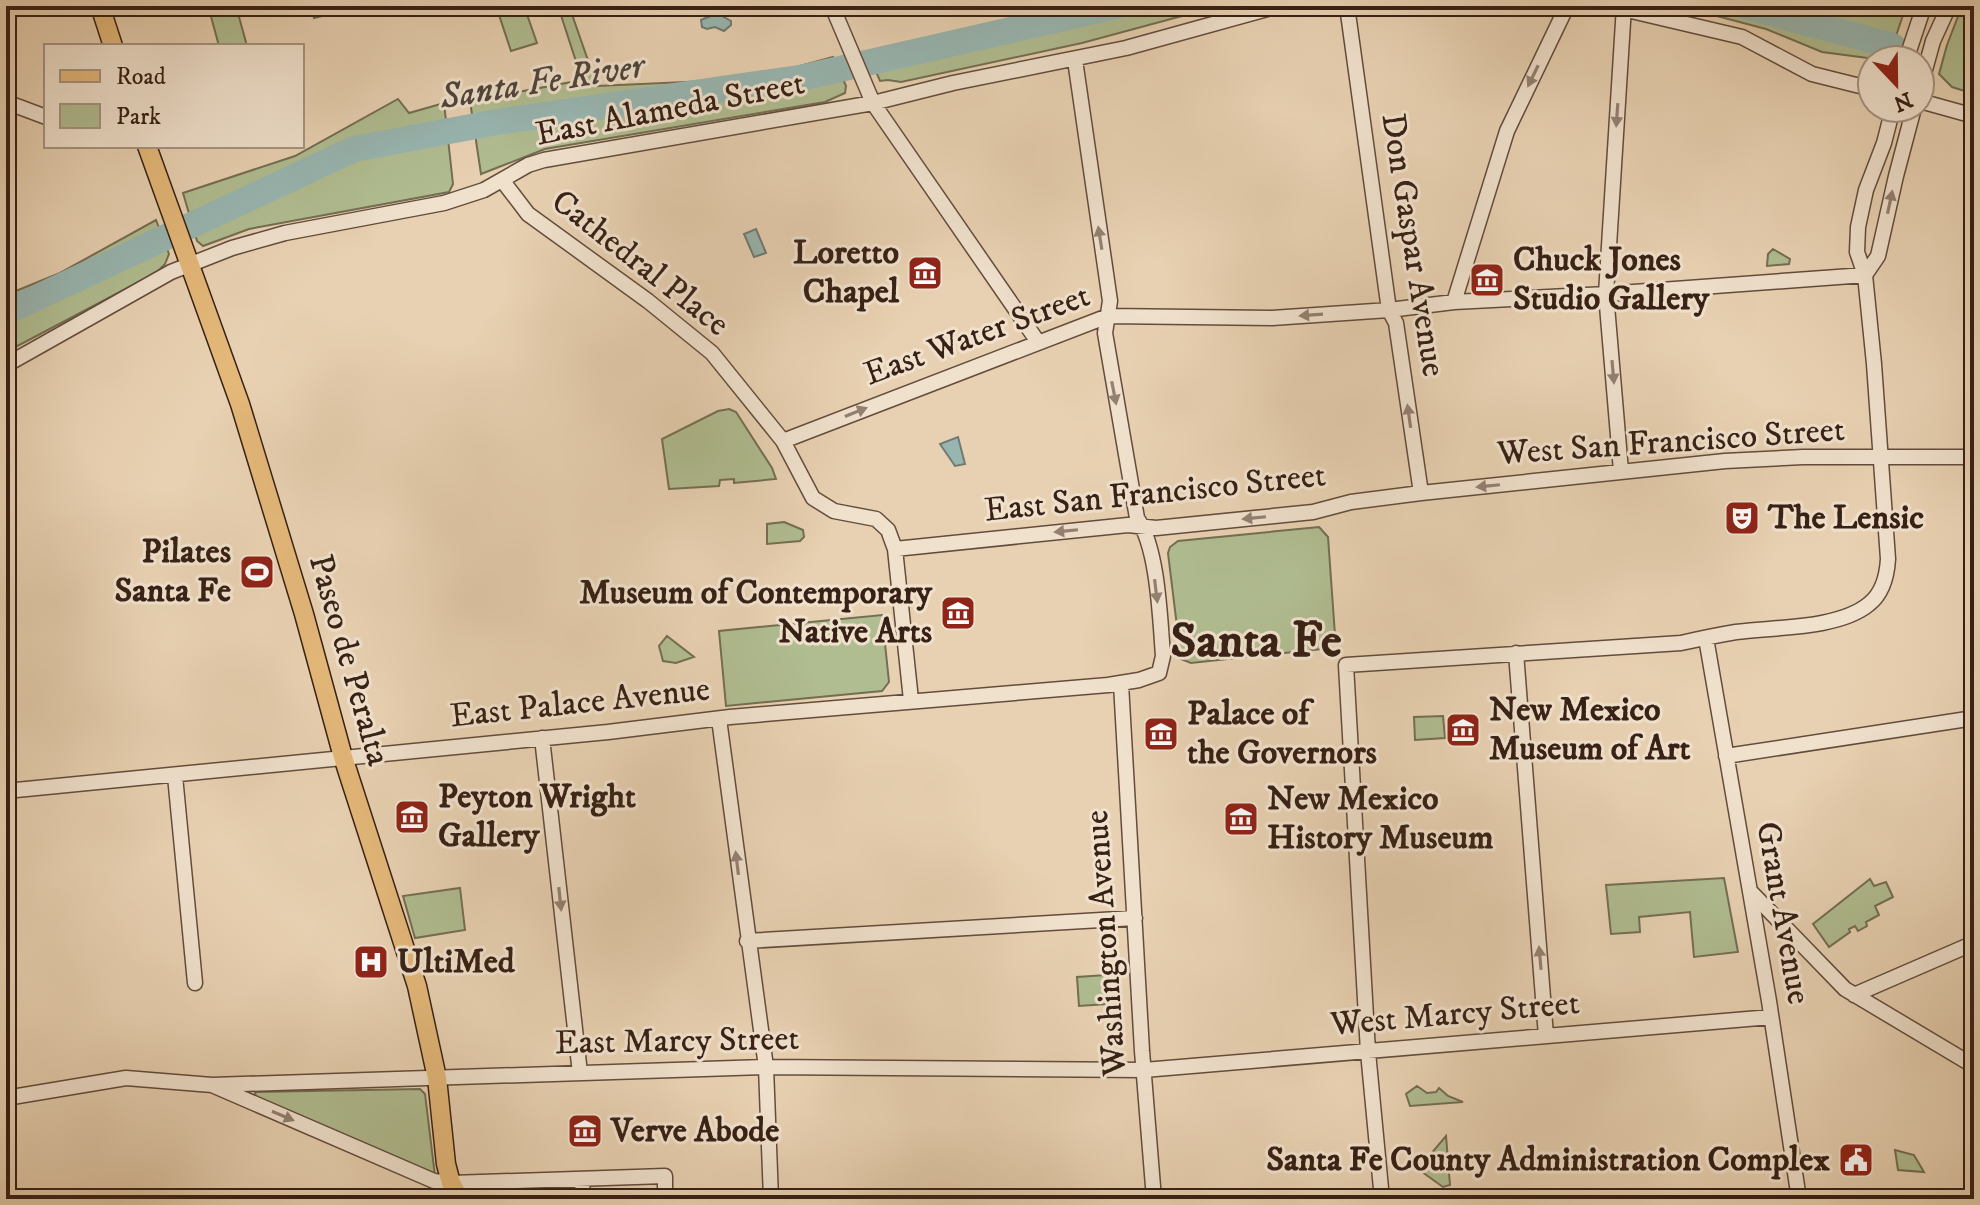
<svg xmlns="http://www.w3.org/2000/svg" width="1980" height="1205" font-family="'IM FELL DW Pica',serif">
<rect width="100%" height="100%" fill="#e8d1b2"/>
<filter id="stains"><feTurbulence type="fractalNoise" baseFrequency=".0025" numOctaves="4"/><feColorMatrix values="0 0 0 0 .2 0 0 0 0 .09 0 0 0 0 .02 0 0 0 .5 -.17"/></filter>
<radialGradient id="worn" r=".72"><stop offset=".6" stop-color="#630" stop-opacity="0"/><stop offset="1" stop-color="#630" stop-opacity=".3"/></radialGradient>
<path fill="#b0bd91" stroke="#746e53" stroke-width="2" d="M232 6H236L247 46H219L210 13Z
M311 6H363L314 18Z
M496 6H524L537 43 511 51Z
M558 6H569L597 86 752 79 833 57 846 86 845 93 825 102 545 149 481 174 470 101 582 80Z
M1061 6H1219L1082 43 901 82 888 80 880 81 868 53 1046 17Z
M1679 6H1906L1888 60H1883L1822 52 1766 29Z
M1962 6H1974V94L1952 87 1939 74 1947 45Z
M398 99 409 113 444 103 453 184 449 192 249 229 203 246 197 241 183 193 295 156Z
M156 220 169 254 165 264 156 273 6 352V295L60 273Z
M1773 249 1790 259 1789 264 1767 266 1768 254Z
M729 409 736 412 772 468 776 479 734 483V479L720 480 719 486 669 489 662 439 718 411Z
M784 522 803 530 804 537 800 541 767 544V524Z
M1319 527 1328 537 1335 635 1330 646 1322 649 1191 663 1181 659 1168 553 1170 547 1178 541Z
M882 615 889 682 882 691 726 706 719 631Z
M667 636 694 657 676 663 663 661 659 646Z
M1443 716 1445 738 1415 740 1414 717Z
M1724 878 1738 952 1694 957 1690 912 1639 917 1640 932 1611 934 1606 885Z
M1870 879 1874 886 1886 882 1893 897 1875 906 1879 915 1866 922 1867 926 1858 931 1855 926 1849 929 1850 932 1829 947 1813 924Z
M460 888 465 930 415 938 403 896Z
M1106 975 1107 1004 1079 1006 1077 977Z
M1417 1086 1427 1093 1436 1092 1439 1088 1448 1096 1463 1102 1410 1106 1406 1094Z
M420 1089 425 1094 435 1176 256 1098 255 1092Z
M1446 1136 1450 1185 1443 1187 1418 1169Z
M1895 1150 1914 1155 1924 1172 1898 1170Z"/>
<path fill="#98b6b1" stroke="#717a73" stroke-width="2" d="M713 15 722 16 731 21V25L724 31 715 27 707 29 702 27 701 20Z
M756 229 766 253 754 257 744 234Z
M958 437 965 464 955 466 940 444Z"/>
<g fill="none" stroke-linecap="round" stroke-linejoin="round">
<path stroke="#98b6b1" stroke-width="26" d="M1744 6 1893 46
M6 312 354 149 497 122 805 77 1116 6"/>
<defs>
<path id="minor" d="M832 6 873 103 1038 342
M1347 6 1389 310 1396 323 1421 493
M1610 6 1742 37 1812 74 1872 89
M1906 60 1924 6
M1920 88 1933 41 1949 6
M1920 101 1974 116
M6 102 46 117
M502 180 528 214 648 301 712 353 783 441 813 498 834 511 876 519 888 530 895 549 911 700
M1865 275 1878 256 1896 176 1914 108
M1454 302 1507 131 1567 6
M6 365 171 272 232 248 285 233 444 203 484 190 528 165 544 160 873 103 953 83 1126 48 1278 6
M783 441 1108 316 1272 318 1389 310 1454 302 1606 294 1865 275
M1621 471 1606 294 1624 6
M895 549 1128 525 1156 528 1313 512 1351 502 1421 493 1725 461 1803 457H1974
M1706 638 1769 1001 1799 1199
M1516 653 1546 1036
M1121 684 1142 1051 1154 1199
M719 719 766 1067 771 1199
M542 738 580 1073
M1726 756 1974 718
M175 776 195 983
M6 791 608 732 730 717 1108 685 1139 680 1159 673 1163 656C1160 618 1158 548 1137 518L1105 333 1110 301 1075 60
M1750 891 1845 989 1974 1066
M747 941 1135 918
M1854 995 1974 943
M212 1085 766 1067 1144 1070 1771 1017
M6 1098 126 1078 212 1085 434 1181 451 1183 665 1176V1199
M582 1179 583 1199
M1382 1199 1368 1052 1346 665 1681 643C1699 639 1718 635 1736 632 1775 627 1839 629 1869 604 1883 593 1887 576 1888 559L1874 364 1865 275 1857 252 1858 227 1866 190 1884 143 1893 108"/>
<path id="major" d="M100 6 113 46
M147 146 240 404 304 614 343 757 417 986 437 1078 446 1164 451 1183 460 1199"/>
</defs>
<use href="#minor" stroke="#634c3c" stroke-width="17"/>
<use href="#major" stroke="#372015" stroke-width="21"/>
<use href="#minor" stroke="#f0e1cd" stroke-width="14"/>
<use href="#major" stroke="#e4b879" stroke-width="18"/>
</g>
<defs><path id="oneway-solid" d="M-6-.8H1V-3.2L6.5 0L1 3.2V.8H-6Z" transform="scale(2)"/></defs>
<g fill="#948071">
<use href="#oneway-solid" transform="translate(1533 76) rotate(116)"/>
<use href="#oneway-solid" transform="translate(1617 115) rotate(94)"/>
<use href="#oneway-solid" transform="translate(1890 202) rotate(-78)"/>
<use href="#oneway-solid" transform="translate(1100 238) rotate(-99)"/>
<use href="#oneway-solid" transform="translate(1311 315) rotate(176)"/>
<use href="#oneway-solid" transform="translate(1613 372) rotate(85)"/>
<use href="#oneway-solid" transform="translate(1114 393) rotate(79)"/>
<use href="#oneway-solid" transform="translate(856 412) rotate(-22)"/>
<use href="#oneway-solid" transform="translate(1409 416) rotate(-98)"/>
<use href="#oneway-solid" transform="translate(1488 486) rotate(174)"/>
<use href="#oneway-solid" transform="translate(1254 518) rotate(174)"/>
<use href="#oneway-solid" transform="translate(1066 531) rotate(174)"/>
<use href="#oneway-solid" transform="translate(1156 591) rotate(83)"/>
<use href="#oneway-solid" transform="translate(737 863) rotate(-97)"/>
<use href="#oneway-solid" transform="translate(560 899) rotate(84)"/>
<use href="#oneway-solid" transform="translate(1540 958) rotate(-95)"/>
<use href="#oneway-solid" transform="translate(283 1116) rotate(23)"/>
</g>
<defs>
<symbol id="museum-square" viewBox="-11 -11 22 22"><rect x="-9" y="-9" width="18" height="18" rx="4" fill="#8f2418" stroke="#f0e1cd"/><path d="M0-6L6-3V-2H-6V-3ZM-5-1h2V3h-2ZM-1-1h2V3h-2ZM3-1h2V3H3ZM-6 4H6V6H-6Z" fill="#fff"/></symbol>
<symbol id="theatre-square" viewBox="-11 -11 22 22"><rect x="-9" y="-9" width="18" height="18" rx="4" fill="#8f2418" stroke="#f0e1cd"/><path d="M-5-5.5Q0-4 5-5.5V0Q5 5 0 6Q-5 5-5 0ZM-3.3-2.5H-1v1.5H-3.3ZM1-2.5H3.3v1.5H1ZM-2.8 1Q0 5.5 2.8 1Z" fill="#fff"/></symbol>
<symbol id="stadium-square" viewBox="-11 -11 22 22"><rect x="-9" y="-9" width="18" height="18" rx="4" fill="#8f2418" stroke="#f0e1cd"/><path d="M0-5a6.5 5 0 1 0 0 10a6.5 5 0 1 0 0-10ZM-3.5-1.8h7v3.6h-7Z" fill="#fff"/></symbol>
<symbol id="hospital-square" viewBox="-11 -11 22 22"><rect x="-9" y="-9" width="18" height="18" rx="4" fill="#8f2418" stroke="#f0e1cd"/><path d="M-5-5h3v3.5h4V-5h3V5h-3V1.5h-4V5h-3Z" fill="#fff"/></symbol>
<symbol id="civic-square" viewBox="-11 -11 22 22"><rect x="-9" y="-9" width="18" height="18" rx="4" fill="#8f2418" stroke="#f0e1cd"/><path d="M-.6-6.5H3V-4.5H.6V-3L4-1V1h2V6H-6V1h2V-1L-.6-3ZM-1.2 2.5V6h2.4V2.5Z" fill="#fff"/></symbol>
</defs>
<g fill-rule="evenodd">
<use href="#museum-square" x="905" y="253" width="40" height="40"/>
<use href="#museum-square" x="1467" y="260" width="40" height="40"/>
<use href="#theatre-square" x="1722" y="498" width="40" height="40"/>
<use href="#stadium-square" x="237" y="552" width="40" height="40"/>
<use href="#museum-square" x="938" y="593" width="40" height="40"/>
<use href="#museum-square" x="1443" y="710" width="40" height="40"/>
<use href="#museum-square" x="1141" y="714" width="40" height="40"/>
<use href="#museum-square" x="392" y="797" width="40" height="40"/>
<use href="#museum-square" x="1221" y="799" width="40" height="40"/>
<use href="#hospital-square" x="351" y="942" width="40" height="40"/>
<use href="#museum-square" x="565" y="1111" width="40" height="40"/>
<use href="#civic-square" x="1836" y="1140" width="40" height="40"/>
</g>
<g text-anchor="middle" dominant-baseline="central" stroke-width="6" stroke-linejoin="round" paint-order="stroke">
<g font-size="34" fill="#372015" stroke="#f0e1cd">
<text transform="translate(670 109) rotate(-11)">East Alameda Street</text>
<text transform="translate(1413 245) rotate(81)">Don Gaspar Avenue</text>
<text transform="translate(640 263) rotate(38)">Cathedral Place</text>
<text transform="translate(977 335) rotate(-20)">East Water Street</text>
<text transform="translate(1671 442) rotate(-4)">West San Francisco Street</text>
<text transform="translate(1155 493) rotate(-6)">East San Francisco Street</text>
<text transform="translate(349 660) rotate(74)">Paseo de Peralta</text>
<text transform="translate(580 703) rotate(-6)">East Palace Avenue</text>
<text transform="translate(1783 913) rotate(80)">Grant Avenue</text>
<text transform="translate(1106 943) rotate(-94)">Washington Avenue</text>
<text transform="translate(1455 1014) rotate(-5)">West Marcy Street</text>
<text transform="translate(677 1041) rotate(-1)">East Marcy Street</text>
</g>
<g font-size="34" font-weight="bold" fill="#372015" stroke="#f0e1cd" text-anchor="start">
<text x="899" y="253" text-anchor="end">Loretto<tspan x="899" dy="39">Chapel</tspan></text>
<text x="1513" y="260">Chuck Jones<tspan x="1513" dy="39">Studio Gallery</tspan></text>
<text x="1768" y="518">The Lensic</text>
<text x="231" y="552" text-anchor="end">Pilates<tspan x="231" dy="39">Santa Fe</tspan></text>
<text x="932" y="593" text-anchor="end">Museum of Contemporary<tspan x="932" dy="39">Native Arts</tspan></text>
<text x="1489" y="710">New Mexico<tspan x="1489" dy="39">Museum of Art</tspan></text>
<text x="1187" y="714">Palace of<tspan x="1187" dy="39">the Governors</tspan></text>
<text x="438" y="797">Peyton Wright<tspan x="438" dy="39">Gallery</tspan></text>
<text x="1267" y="799">New Mexico<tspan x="1267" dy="39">History Museum</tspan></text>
<text x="397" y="962">UltiMed</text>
<text x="611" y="1131">Verve Abode</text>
<text x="1830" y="1160" text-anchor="end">Santa Fe County Administration Complex</text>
</g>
<g font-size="36" font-style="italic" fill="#4f463c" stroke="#f0e1cd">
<text transform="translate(542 82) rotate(-9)">Santa Fe River</text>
</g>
<g font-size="50" font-weight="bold" fill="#372015" stroke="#f0e1cd">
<text x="1256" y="641">Santa Fe</text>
</g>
</g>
<rect width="1980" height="1205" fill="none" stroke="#e8d1b2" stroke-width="32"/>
<rect x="8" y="8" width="1964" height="1189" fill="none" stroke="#372015" stroke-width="4"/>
<rect x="16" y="16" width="1948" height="1173" fill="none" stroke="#372015" stroke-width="2"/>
<rect x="44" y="44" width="260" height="104" fill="#f0e1cd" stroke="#a69483" stroke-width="2"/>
<rect x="60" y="70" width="40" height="12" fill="#e4b879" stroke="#a69483" stroke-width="2"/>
<text x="116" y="84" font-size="24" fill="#372015">Road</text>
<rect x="60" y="104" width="40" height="24" fill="#b0bd91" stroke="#a69483" stroke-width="2"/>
<text x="116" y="124" font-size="24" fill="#372015">Park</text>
<g transform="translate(1896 84) rotate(158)"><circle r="38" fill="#f0e1cd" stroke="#a69483" stroke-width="2"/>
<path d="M0-6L14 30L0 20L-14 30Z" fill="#8f2418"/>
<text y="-12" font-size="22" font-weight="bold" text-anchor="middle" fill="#372015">N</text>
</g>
<rect width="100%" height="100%" filter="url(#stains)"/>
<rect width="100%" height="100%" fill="url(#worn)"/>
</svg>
